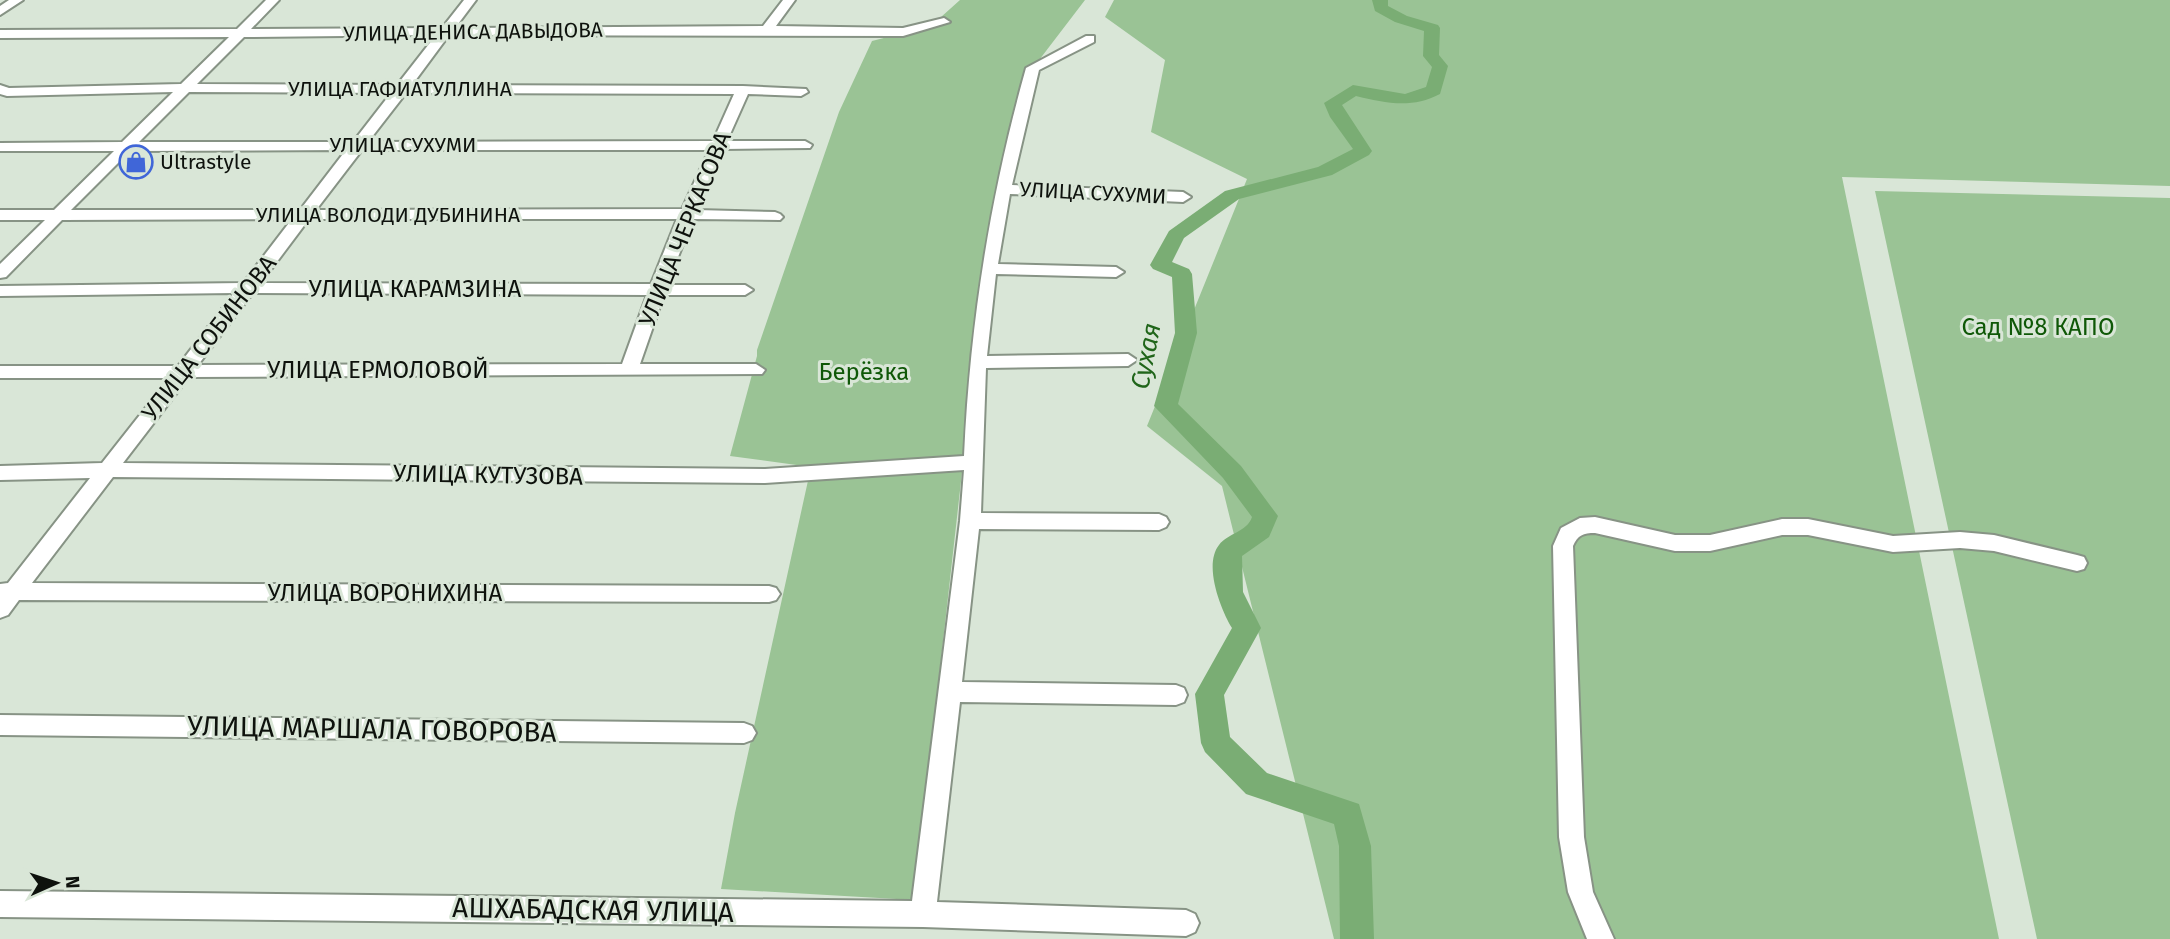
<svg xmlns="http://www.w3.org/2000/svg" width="2170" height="939" font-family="'Fira Sans',sans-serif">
<rect width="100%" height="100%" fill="#d9e6d7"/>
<path fill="#9ac395" d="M960 0H1085L1020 85 978 330 914 900 721 889 735 813 811 467 730 456 757 356V350L839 112 872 41 931 26Z
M1114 0H2170V186L1842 177 1999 939H1334L1222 486 1147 426 1247 179 1151 132 1165 60 1105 17Z
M1875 191 2170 198V939H2037Z"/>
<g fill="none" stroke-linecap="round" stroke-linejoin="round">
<path fill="#7aad74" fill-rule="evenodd" d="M1372 0H1388V6L1407 16 1438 25 1440 28 1439 55 1448 66 1440 94C1412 109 1385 103 1356 96L1342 105 1372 151 1369 155 1332 175 1239 199 1184 238 1172 262 1189 269 1192 274 1197 333 1178 404 1241 466 1278 516 1269 537 1242 556 1243 592 1261 628 1224 695 1230 737 1267 773 1359 804 1371 846 1374 939H1340L1339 846 1334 824 1246 794 1205 752 1201 743 1195 694 1232 628C1221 610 1203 565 1219 545 1228 533 1247 532 1252 517L1223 478 1154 406 1175 333 1172 277 1153 269 1150 265 1169 231 1225 191 1318 167 1353 149 1330 117 1324 103 1353 85 1405 94 1426 87 1432 67 1423 56 1424 31 1395 22 1375 11Z"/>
<defs>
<path id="minor" d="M9 0H23L0 15V6Z
M266 0H279L251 29 442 28 464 0H476L455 28 763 26 783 0H795L776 26 903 28 944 18 950 22 903 36 449 35 412 85 743 86 806 89 808 92 801 96 748 94 727 141H805L812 145 810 148 723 149 697 210 775 212 780 214 783 217 780 220 693 219 667 285H745L753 290 745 295H664L640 364H756L765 370 762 374 189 377 123 463 765 469 964 456C970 323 990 196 1026 68L1086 36H1094V42L1039 70 1012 185 1183 192 1191 197 1183 202 1010 194 998 264 1116 267 1124 272 1116 277 996 274 987 356 1128 354 1137 360 1128 366 986 368 981 513 1159 514 1166 517 1169 522 1166 527 1159 530 979 529 962 682 1176 685 1184 688 1187 695 1184 702 1176 705 960 702 937 902 1186 910 1195 914 1199 923 1195 932 1186 936 923 927 0 917V891L912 901 960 521 964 470 765 483 113 477 32 583 769 586 776 588 780 594 776 600 769 602 19 600 8 615 0 618V584L8 583 90 478 0 480V466L102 463 169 378H0V366H178L234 293 0 296V286L243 283 292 219 62 220 6 277 0 278V264L45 220H0V210H54L114 151H0V143L122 142 173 92 7 96 0 94V85L9 88 181 84 229 37 0 38V30L237 29ZM436 35 397 85 197 84 244 37ZM189 92 391 93 353 142H139ZM406 93 734 94 713 141 368 142ZM346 150 300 210H71L130 151ZM362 150H709L682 209 316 210ZM309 219H677L651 284 261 283ZM253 293 647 295 622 364 198 365Z
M1595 517 1675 535H1710L1782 519H1808L1893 536 1960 532 1994 535 2077 555 2084 557 2087 563 2084 569 2077 571 1994 551 1960 548 1893 552 1808 535H1782L1710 551H1675L1595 533C1583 533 1578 535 1573 546L1584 837 1593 892 1614 939H1587L1568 892 1559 837 1553 546 1561 528 1580 518Z
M0 715 744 723 752 726 756 733 752 740 744 743 0 735Z"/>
</defs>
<use href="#minor" stroke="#879385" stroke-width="4"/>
<use href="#minor" fill="#fff" fill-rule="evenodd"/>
</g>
<defs>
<symbol id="shop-ring" viewBox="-11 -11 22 22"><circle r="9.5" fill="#d9e6d7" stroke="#4066d8" stroke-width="1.5"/><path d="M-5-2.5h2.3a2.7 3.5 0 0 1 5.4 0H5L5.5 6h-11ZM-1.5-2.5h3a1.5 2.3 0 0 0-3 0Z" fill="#4066d8"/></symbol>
</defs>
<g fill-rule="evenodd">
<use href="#shop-ring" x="117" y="143" width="38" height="38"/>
</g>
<g text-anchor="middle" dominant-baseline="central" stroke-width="6" stroke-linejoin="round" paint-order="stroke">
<g font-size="21" fill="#0e120d" stroke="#d9e6d7">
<text transform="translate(473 32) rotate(-1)">УЛИЦА ДЕНИСА ДАВЫДОВА</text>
<text x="400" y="89">УЛИЦА ГАФИАТУЛЛИНА</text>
<text x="403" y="145">УЛИЦА СУХУМИ</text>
<text transform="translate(1093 193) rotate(3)">УЛИЦА СУХУМИ</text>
<text x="388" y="215">УЛИЦА ВОЛОДИ ДУБИНИНА</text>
</g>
<g font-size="21" fill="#0e120d" stroke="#d9e6d7" text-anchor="start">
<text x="160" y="162">Ultrastyle</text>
</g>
<g font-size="24" fill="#0e120d" stroke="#d9e6d7">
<text transform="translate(685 229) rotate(-68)">УЛИЦА ЧЕРКАСОВА</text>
<text x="415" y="289">УЛИЦА КАРАМЗИНА</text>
<text transform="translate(209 338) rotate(-52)">УЛИЦА СОБИНОВА</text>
<text x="378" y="370">УЛИЦА ЕРМОЛОВОЙ</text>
<text transform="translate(488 475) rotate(1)">УЛИЦА КУТУЗОВА</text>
<text x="385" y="593">УЛИЦА ВОРОНИХИНА</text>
</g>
<g font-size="24" fill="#0f5807" stroke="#d9e6d7">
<text x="2038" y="327">Сад №8 КАПО</text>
<text x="864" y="372">Берёзка</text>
</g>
<g font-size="26" font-style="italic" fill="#20651a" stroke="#d9e6d7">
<text transform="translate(1146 356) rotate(-79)">Сухая</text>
</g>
<g font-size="28" fill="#0e120d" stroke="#d9e6d7">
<text transform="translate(372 729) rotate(1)">УЛИЦА МАРШАЛА ГОВОРОВА</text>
<text transform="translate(593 910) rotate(1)">АШХАБАДСКАЯ УЛИЦА</text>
</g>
</g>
<g transform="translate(56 883) rotate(87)" stroke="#d9e6d7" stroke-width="5" paint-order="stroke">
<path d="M0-5L12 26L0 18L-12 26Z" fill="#0e120d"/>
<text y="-10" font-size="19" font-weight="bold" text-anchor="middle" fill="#0e120d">N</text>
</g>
</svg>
